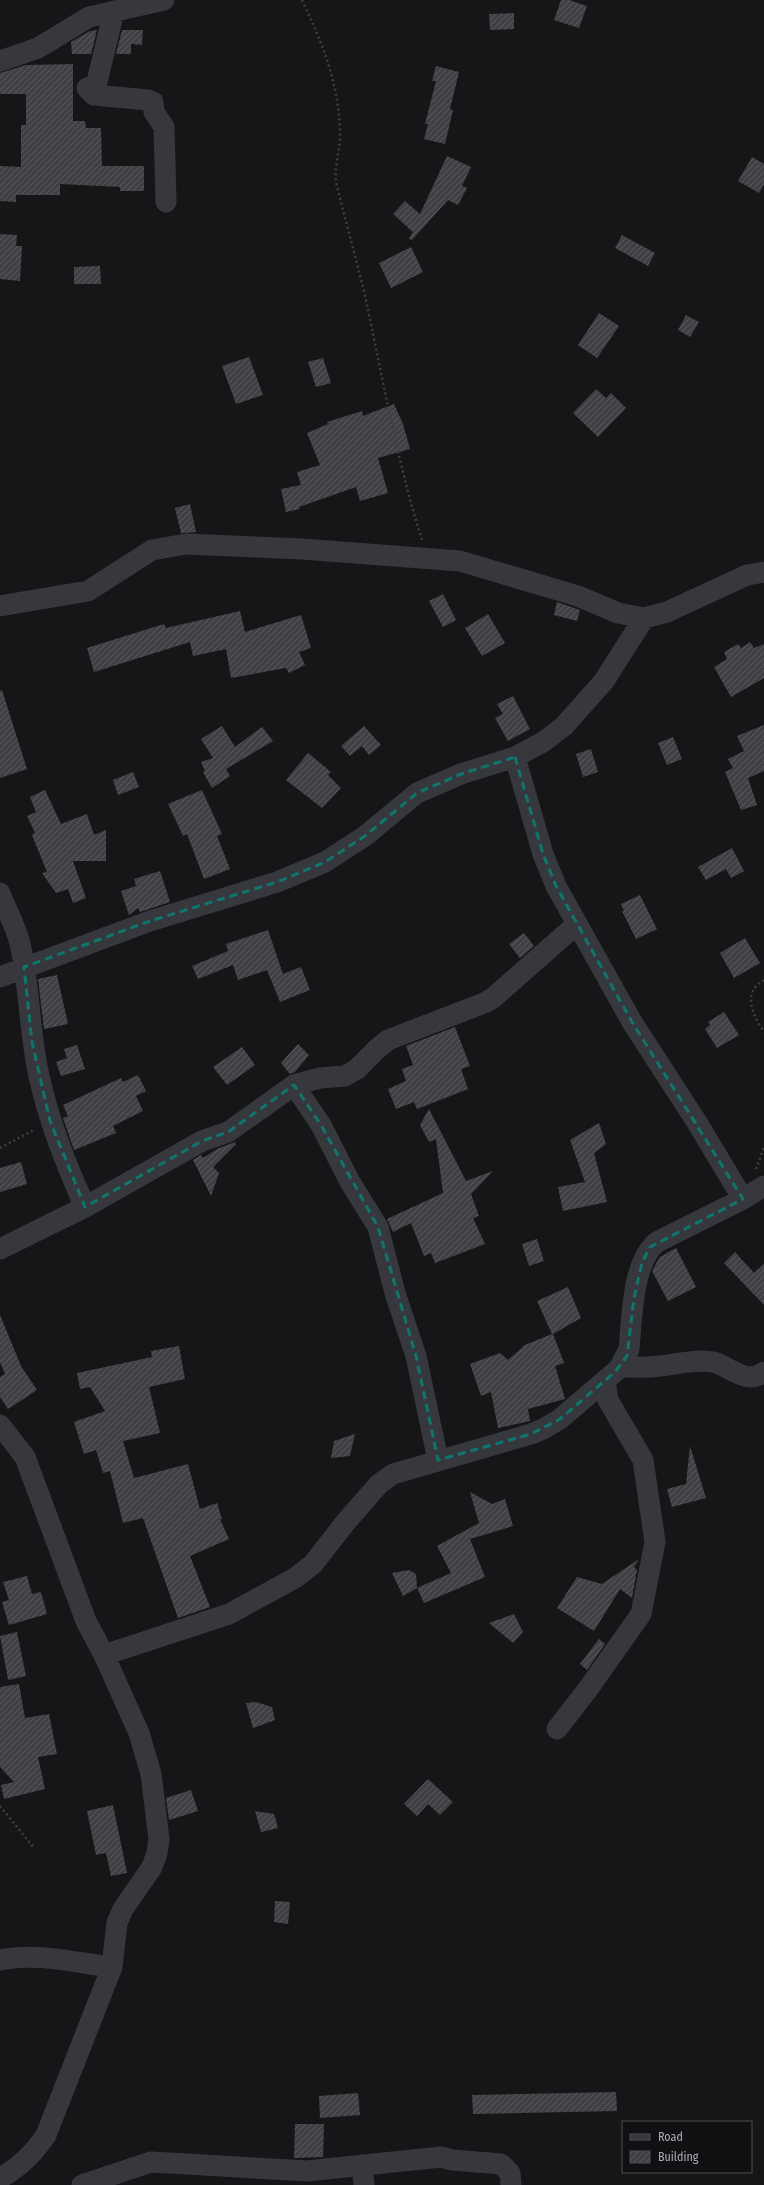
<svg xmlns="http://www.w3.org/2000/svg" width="764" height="2185" font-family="'Fira Sans Condensed',sans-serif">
<defs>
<pattern id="building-hatch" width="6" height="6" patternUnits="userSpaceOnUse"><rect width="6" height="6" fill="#404145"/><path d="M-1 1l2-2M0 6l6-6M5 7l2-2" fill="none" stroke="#595a5e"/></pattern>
</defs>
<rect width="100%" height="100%" fill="#161618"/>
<path fill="url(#building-hatch)" d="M561 0H569L587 6 579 28 554 20Z
M514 13V29L490 30 489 14Z
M97 30 91 54H72L71 42 90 31Z
M122 30H143L142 45 131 44V54H116Z
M73 64V121H85L86 128H101L102 166H144V191H120V187L60 184V195H16V202L0 201V166L21 167V125H26V94H0V73L26 65Z
M436 66 459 72 450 109 453 110 445 144 424 139 428 124H425L436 81H432Z
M447 156 471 167 462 186 467 188 458 205 448 200 412 240 409 239 413 232 393 214 405 201 420 214Z
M752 157 764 164V184L759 193 738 181Z
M0 234 17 235 16 246H22L20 281 0 279Z
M622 235 655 253 648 266 615 248Z
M411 247 423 272 391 288 379 263Z
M100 266 101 284H74V267Z
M599 313 619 326 597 358 578 345Z
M686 315 699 322 690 337 678 330Z
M249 357 263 395 236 404 222 366Z
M323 358 331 383 316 387 308 362Z
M596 389 606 398 611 393 626 408 598 437 573 413Z
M394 404 403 424 410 449 378 458 388 493 360 501 356 487 299 507 300 509 286 512 281 489 301 485 297 472 320 465 307 433 328 424 327 422 362 411 363 416Z
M190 504 196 532 181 533 175 508Z
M443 594 456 620 443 627 429 601Z
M557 602 580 610 577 621 554 615Z
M240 611 245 632 301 615 311 648 299 652 305 665 289 673 286 668 231 678 226 649 193 656 190 642 94 672 87 648 164 624 166 628Z
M488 614 505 643 482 656 465 628Z
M750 642 754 648 764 644V678L731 697 714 667 727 659 724 652 738 644 741 648Z
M2 690 27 769 0 778V691Z
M513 696 530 729 508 741 495 718 503 714 497 704Z
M764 725V771L748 778 757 805 741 810 725 772 733 768 728 759 744 751 737 736Z
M222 726 235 747 262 727 273 741 226 769 230 776 212 788 203 772 205 771 201 762 213 758 201 739Z
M364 726 381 745 369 755 362 746 350 756 341 746Z
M673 737 682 759 667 765 658 743Z
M591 749 598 772 583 777 576 754Z
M308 753 331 772 328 775 341 788 322 808 286 780Z
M133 772 139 787 118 795 113 780Z
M45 790 61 824 87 814 94 835 106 830V861H73L86 898 73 903 68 889 56 893 42 873 47 872 32 835 35 833 27 816 36 812 30 797Z
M202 790 222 834 217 836 230 869 204 879 187 834 183 836 168 804Z
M732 848 744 871 731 878 726 869 706 880 698 867Z
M160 871 170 902 140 912 138 908 129 915 121 891 136 886 134 879Z
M640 895 657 929 636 939 622 911H624L621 904Z
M268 930 283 974 301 967 310 990 280 1002 267 970 238 980 233 965 198 979 192 966 228 951 226 944Z
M524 933 534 946 520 958 509 944Z
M745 938 760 963 734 978 720 953Z
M57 975 68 1024 44 1029 38 979Z
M724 1012 739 1035 717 1048 705 1029 710 1025 708 1022Z
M455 1027 470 1066 461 1069 468 1089 417 1109 414 1102 396 1109 388 1089 406 1081 402 1069 413 1065 406 1046Z
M298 1044 309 1055 295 1072 290 1074 281 1063Z
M77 1045 85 1069 61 1076 56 1062 67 1058 64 1049Z
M242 1047 255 1065 227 1085 213 1067Z
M138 1075 146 1091 136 1096 143 1111 113 1126 116 1133 74 1150 63 1118 68 1116 63 1105 121 1078 123 1082Z
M429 1109 466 1181 493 1171 471 1194 479 1216 473 1218 485 1244 435 1263 431 1253 424 1256 411 1223 393 1232 387 1219 443 1193 436 1139 429 1142 420 1125Z
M599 1123 606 1144 594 1153 607 1202 563 1211 558 1187 585 1182 570 1140Z
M235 1142 236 1144 213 1167 219 1173 211 1196 193 1160 201 1155 203 1158 219 1148Z
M21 1162 27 1184 0 1192V1168Z
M537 1239 544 1261 529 1266 522 1244Z
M676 1248 696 1287 668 1301 652 1271 660 1257Z
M735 1252 754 1273 764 1264V1305L724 1263Z
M568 1287 581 1318 553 1334 564 1363 555 1366 565 1399 528 1409 530 1421 498 1428 491 1392 481 1396 470 1364 500 1353 508 1360 525 1345 552 1334 537 1301Z
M0 1315 21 1366 37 1390 8 1409 0 1397V1377L5 1374 0 1362Z
M179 1346 185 1379 149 1387 160 1433 123 1441 134 1478 188 1464 200 1509 217 1503 222 1519H220L229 1539 190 1556 210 1607 178 1618 143 1518 123 1523 110 1471 103 1473 96 1450 84 1454 74 1422 105 1411 90 1387 80 1389 77 1373 152 1357 151 1351Z
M355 1434 350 1456 331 1458 334 1441Z
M690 1446 706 1498 672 1507 667 1489 686 1484Z
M470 1492 492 1504 505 1499 513 1526 470 1539 485 1577 424 1603 417 1588 451 1573 437 1546 479 1523Z
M639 1559 634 1567 637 1570 632 1598 620 1589 594 1631 557 1608 577 1577 602 1584Z
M409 1570 416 1574 417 1588 403 1596 392 1573Z
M27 1576 32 1594 41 1592 47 1614 9 1625 2 1602 9 1600 3 1582Z
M514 1614 523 1632 513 1643 489 1623Z
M17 1632 26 1676 8 1680 0 1636Z
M599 1639 605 1644 587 1670 580 1664Z
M19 1684 25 1718 49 1714 57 1754 38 1757 45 1789 4 1799 1 1785 14 1782 0 1767V1687Z
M256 1702 272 1707 275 1720 253 1728 246 1703Z
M428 1779 453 1802 440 1815 428 1804 417 1816 404 1804Z
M191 1790 198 1811 169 1820 166 1798Z
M113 1805 127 1873 111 1876 106 1853 96 1855 87 1811Z
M255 1811 274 1814 278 1828 261 1832Z
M275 1901 290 1902 288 1924 274 1922Z
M616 2092 617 2111 473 2114 472 2095Z
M358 2093 360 2115 320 2118 319 2096Z
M295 2124H324L323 2157 294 2158Z"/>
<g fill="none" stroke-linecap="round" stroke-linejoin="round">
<path stroke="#3d3f44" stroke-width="2.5" stroke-dasharray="2 3" stroke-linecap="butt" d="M302 0C323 45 338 81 340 131 341 148 334 164 336 182 345 219 355 255 364 291 382 374 396 458 422 540
M764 980C741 993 753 1015 764 1032
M0 1148 34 1130
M756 1169 764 1147
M0 1806 34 1848"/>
<path stroke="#37383d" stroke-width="21" d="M114 11 96 86 87 88 94 95 148 100 153 102 154 112 164 127 166 202
M0 61 38 48 89 17 164 0
M0 606 88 591 152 550 186 544 302 549 460 561 578 596 618 613 644 618 667 612 747 575 764 572
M515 757 543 854 556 886 632 1022 698 1124 743 1199
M0 893C6 910 16 926 20 944 30 987 29 1032 39 1076 49 1122 66 1164 85 1207
M0 977 150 921 277 882 325 862 365 836 417 793 461 774 515 757 543 742 564 726 604 681 644 618
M294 1085 321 1125 350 1182 378 1227 395 1293 416 1356 438 1460
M0 1249 85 1207 202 1141 228 1132 294 1085 320 1078 345 1076 357 1069 377 1049 388 1040 484 1003 493 998 577 924
M620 1367C633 1367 647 1368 660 1366 677 1364 696 1359 713 1362 730 1366 746 1386 764 1372
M0 1425 25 1457 86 1621 104 1655 139 1733 151 1774 159 1839 157 1853 152 1867 123 1909 117 1923 112 1967 46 2135C34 2153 19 2168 0 2178
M104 1655 229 1614 295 1578 313 1564 345 1523 379 1484 393 1474 531 1434 543 1429 560 1419 615 1372 620 1367 629 1349C632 1319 632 1262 657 1242L743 1199 764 1186
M557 1729 588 1689 641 1614 655 1542 643 1460 608 1400 605 1381
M0 1960C36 1952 76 1963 112 1967
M362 2165 364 2185
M82 2185 151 2162 307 2171 441 2157 452 2160 501 2164 510 2173 511 2185"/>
</g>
<path fill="none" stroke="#0f766e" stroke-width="3" stroke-dasharray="8 5" stroke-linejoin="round" d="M515 757 543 854 556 886 632 1022 743 1199 650 1247 642 1263 634 1298 627 1356 615 1372 560 1419 531 1434 438 1460 416 1356 378 1227 321 1125 294 1085 228 1132 202 1141 85 1207 50 1121 32 1042 24 967 150 921 277 882 325 862 365 836 417 793 461 774Z"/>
<rect x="622" y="2121" width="130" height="52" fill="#111113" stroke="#4d4f55"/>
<rect x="630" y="2134" width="20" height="6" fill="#37383d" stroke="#4d4f55"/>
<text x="658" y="2141" font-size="12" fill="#a8adb8">Road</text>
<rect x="630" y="2151" width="20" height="12" fill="url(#building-hatch)" stroke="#4d4f55"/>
<text x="658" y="2161" font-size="12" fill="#a8adb8">Building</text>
</svg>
